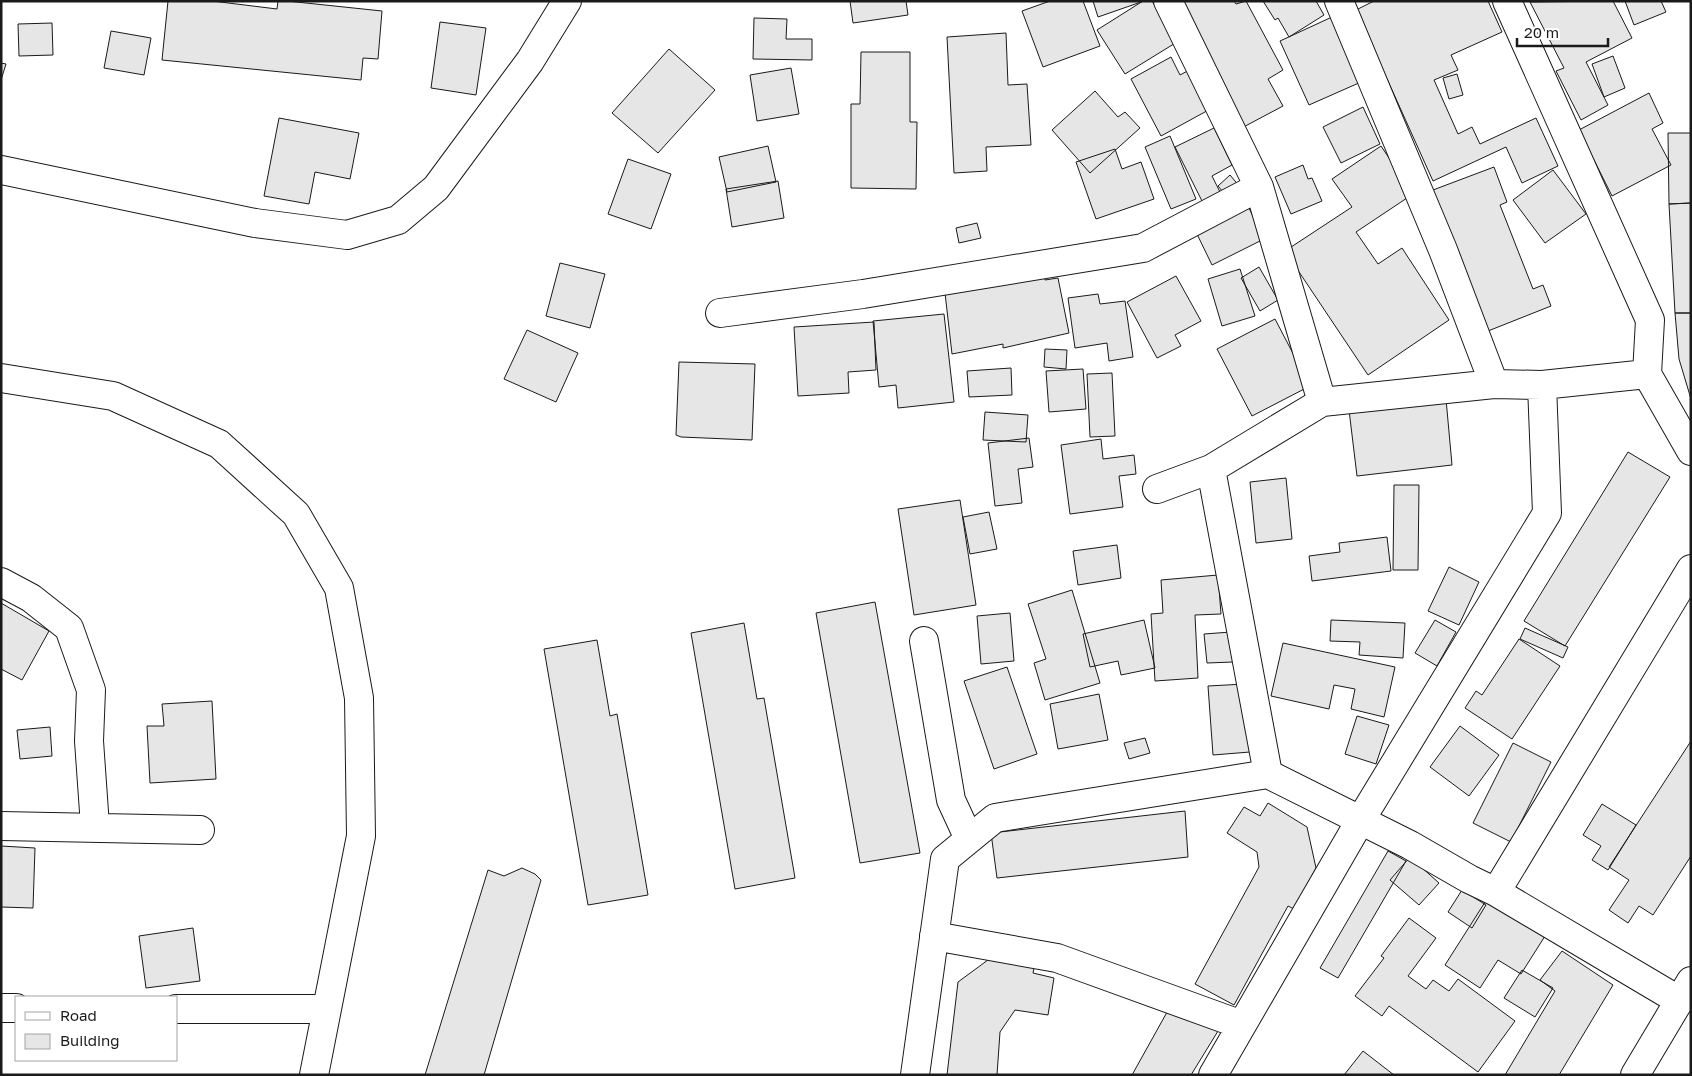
<svg xmlns="http://www.w3.org/2000/svg" width="1692" height="1076" font-family="'Golos Text',sans-serif">
<rect width="100%" height="100%" fill="#fff"/>
<path fill="#e6e6e6" stroke="#1a1a1a" d="M168 1H212L277 9 278 1H287L382 11 378 59 363 58 361 80 162 60Z
M850 1H906L908 15 853 23Z
M1050 1H1083L1100 46 1043 67 1022 11Z
M1093 1H1144L1098 17Z
M1143 1H1152L1177 42 1125 74 1097 30Z
M1180 1H1234L1236 4 1246 1 1283 70 1268 79 1283 106 1236 131Z
M1263 1H1316L1324 15 1289 37 1278 18 1275 20Z
M1374 1H1488L1502 32 1451 55 1458 70 1434 80 1458 134 1472 127 1480 144 1536 118 1558 166 1522 183 1506 147 1433 181 1356 10Z
M1613 1 1632 38 1586 62 1608 105 1581 120 1556 71 1564 68 1530 2Z
M1625 1H1661L1666 12 1634 25Z
M1332 17 1361 82 1309 105 1280 41Z
M754 18 787 19 786 39H812V60L753 59Z
M440 22 486 28 476 95 431 88Z
M52 23 53 55 19 56 18 24Z
M111 31 151 38 144 75 104 68Z
M1006 33 1008 85 1027 84 1031 145 986 147 987 171 954 173 947 37Z
M669 49 715 90 658 153 612 113Z
M861 52H910V122H917L916 189 851 188V104H860Z
M1613 56 1625 88 1604 97 1592 64Z
M1171 57 1180 75 1193 68 1214 107 1161 136 1131 79Z
M1 63 6 64 1 80Z
M791 68 799 114 757 121 750 75Z
M1457 74 1463 95 1449 99 1443 78Z
M1095 91 1118 117 1125 112 1140 128 1090 173 1052 130Z
M1649 93 1663 123 1652 129 1671 165 1612 196 1579 130Z
M1363 107 1380 144 1341 163 1323 127Z
M279 118 359 133 350 179 315 172 309 204 264 196Z
M1214 128 1232 165 1212 176 1221 194 1203 203 1175 147Z
M1668 133H1691V203L1669 204Z
M1170 136 1196 199 1171 209 1145 147Z
M768 146 776 182 727 192 719 157Z
M1381 146 1413 194 1356 232 1378 264 1402 248 1449 320 1368 375 1285 251 1352 207 1332 179Z
M1115 149 1122 169 1141 162 1154 199 1096 219 1076 162Z
M628 159 671 174 651 229 608 214Z
M1303 165 1308 179 1312 178 1322 201 1291 214 1275 177Z
M1494 167 1507 202 1500 205 1533 289 1543 285 1551 306 1488 331 1433 190Z
M1553 170 1586 214 1545 243 1513 200Z
M1230 175 1240 187 1228 198 1218 186Z
M778 181 784 218 732 227 726 189Z
M1691 203V313H1675L1669 204Z
M1247 204 1264 239 1212 265 1195 230Z
M977 223 981 238 959 243 956 228Z
M560 263 605 274 590 328 546 316Z
M1259 267 1278 300 1260 311 1241 278Z
M1240 269 1255 316 1222 326 1208 279Z
M1044 274 1045 280 1058 278 1069 333 1003 348V344L952 354 945 293Z
M1176 276 1201 321 1175 335 1181 346 1157 358 1127 302Z
M1098 294 1100 304 1125 301 1133 357 1109 361 1107 343 1075 348 1068 298Z
M1675 313H1691V399L1679 359Z
M944 314 954 402 898 408 896 385 879 387 873 321Z
M1275 319 1310 386 1252 416 1217 349Z
M874 322 876 370 848 372 849 393 798 396 794 327Z
M527 330 578 353 556 402 504 379Z
M1045 349 1067 350 1066 369 1044 367Z
M679 362 755 364 752 440 681 437 676 435Z
M1011 368 1012 395 969 397 967 371Z
M1083 369 1086 409 1049 412 1046 371Z
M1112 373 1115 436 1090 437 1087 374Z
M1446 399 1452 465 1357 476 1349 410Z
M985 412 1028 415 1026 442 983 440Z
M1029 438 1033 467 1018 469 1022 503 995 506 988 443Z
M1101 439 1103 459 1134 455 1136 474 1119 476 1123 507 1070 514 1061 445Z
M1628 452 1670 477 1565 646 1524 621Z
M1286 478 1292 539 1256 543 1250 482Z
M1394 485H1419L1418 570H1393Z
M960 500 976 605 914 615 898 509Z
M989 512 997 549 970 554 963 517Z
M1387 537 1391 571 1312 581 1309 556 1340 552 1339 543Z
M1117 545 1121 578 1078 585 1073 551Z
M1449 567 1479 582 1459 625 1428 611Z
M1218 575 1221 614 1195 615 1198 678 1155 681 1151 614 1163 613 1161 580Z
M1072 590 1100 683 1045 700 1034 663 1046 659 1028 604Z
M875 602 920 853 860 863 816 613Z
M1 603 49 631 22 680 1 669Z
M1010 613 1014 661 981 664 977 616Z
M1144 620 1155 668 1121 675 1118 661 1090 667 1083 634Z
M1331 620 1405 623 1403 658 1359 655 1360 642 1330 641Z
M1435 620 1456 632 1437 666 1415 653Z
M744 623 757 699 764 698 795 878 735 889 691 633Z
M1525 628 1568 647 1563 658 1520 639Z
M1231 632 1233 662 1207 663 1204 634Z
M1519 639 1560 666 1512 739 1465 708 1476 691 1482 695Z
M597 640 610 716 617 714 648 895 588 905 544 649Z
M1283 643 1395 667 1384 717 1351 709 1355 689 1334 685 1329 709 1271 696Z
M1007 667 1037 754 994 769 964 681Z
M1245 684 1250 752 1213 755 1208 686Z
M1099 694 1108 740 1058 749 1050 704Z
M212 701 216 779 150 783 147 726H164L162 704Z
M1357 716 1389 725 1376 764 1345 754Z
M1460 726 1499 755 1469 796 1430 767Z
M50 727 52 756 20 759 17 730Z
M1145 738 1150 753 1129 759 1124 743Z
M1691 741V856L1653 915 1639 906 1628 923 1609 910 1629 880 1609 867Z
M1513 743 1551 762 1511 842 1473 823Z
M1268 803 1307 827 1316 868 1294 909 1288 906 1234 1005 1195 984 1259 867 1257 852 1227 833 1244 807 1260 816Z
M1602 804 1636 825 1608 870 1592 860 1601 846 1583 835Z
M1185 811 1188 857 997 878 991 833Z
M1 846 35 848 33 908 1 907Z
M1388 851 1406 861 1338 978 1320 968Z
M1410 857 1439 883 1419 905 1390 880Z
M522 868 535 874 541 880 484 1075H425L488 870 504 876Z
M1462 890 1486 905 1472 928 1448 912Z
M1487 899 1545 936 1521 974 1498 960 1480 988 1445 965Z
M1409 918 1436 938 1408 976 1426 989 1433 980 1449 991 1458 979 1515 1021 1478 1072 1389 1006 1382 1016 1355 996 1384 958 1381 956Z
M193 928 200 981 146 988 139 936Z
M1562 951 1613 985 1559 1075H1505L1555 991 1540 980Z
M992 957 1035 963 1033 973 1054 978 1048 1015 1015 1010 1000 1032 997 1075H947L958 982Z
M1522 970 1553 988 1535 1017 1504 998Z
M1171 1005 1218 1031 1191 1075H1132Z
M1363 1051 1394 1075H1344Z"/>
<g fill="none" stroke-linecap="round" stroke-linejoin="round">
<defs>
<path id="minor" d="M1168 1 1259 187 1322 402
M1339 1 1443 250 1494 384
M1507 1 1650 320 1647 374 1691 451
M1 170 255 223 347 235 398 220 436 188 530 61 567 1
M720 313 863 294 1143 248 1259 187
M1211 469 1268 774
M1157 489 1211 469 1322 402 1494 384 1542 385 1647 374
M1 582 31 598 69 628 91 690 89 741 95 826
M924 641 951 800 969 839
M1 826 200 830
M1496 892 1691 569
M934 936 1057 958 1242 1025
M1 1008H16
M176 1009H326
M915 1075 945 859 995 818 1268 774 1410 845 1469 879 1496 892 1680 1001
M1213 1075 1360 821 1547 513 1542 385"/>
<path id="major" d="M1 378 113 396 219 444 296 514 339 588 359 698 361 836 314 1075
M1635 1075 1691 981"/>
</defs>
<use href="#minor" stroke="#1a1a1a" stroke-width="30"/>
<use href="#major" stroke="#1a1a1a" stroke-width="30"/>
<use href="#minor" stroke="#fff" stroke-width="28"/>
<use href="#major" stroke="#fff" stroke-width="28"/>
</g>
<rect width="1692" height="1076" fill="none" stroke="#1a1a1a" stroke-width="5"/>
<rect x="15" y="996" width="162" height="65" fill="#ffffff" stroke="#a3a3a3"/>
<rect x="25" y="1012" width="25" height="8" fill="#ffffff" stroke="#a3a3a3"/>
<text x="60" y="1021" font-size="15" fill="#1a1a1a">Road</text>
<rect x="25" y="1034" width="25" height="15" fill="#e6e6e6" stroke="#a3a3a3"/>
<text x="60" y="1046" font-size="15" fill="#1a1a1a">Building</text>
<path d="M1517 38v8h91v-8" fill="none" stroke="#1a1a1a" stroke-width="2.5"/>
<text x="1524" y="38" font-size="15" fill="#1a1a1a" stroke="#ffffff" stroke-width="4" paint-order="stroke">20 m</text>
</svg>
